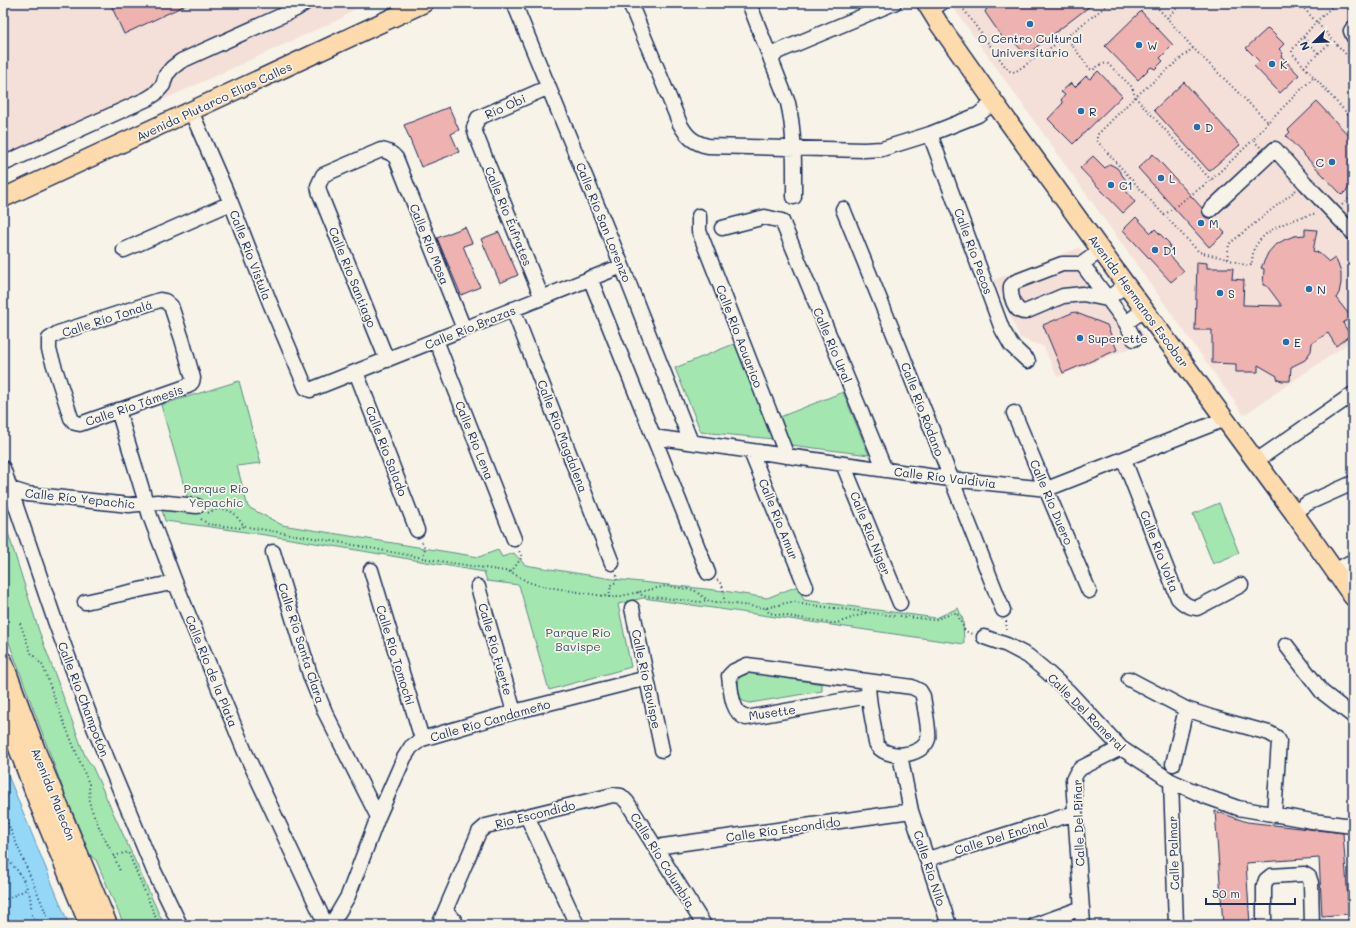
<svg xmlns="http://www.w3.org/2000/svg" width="1356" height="928" font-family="Mali,sans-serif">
<rect width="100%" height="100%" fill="#f7f3e8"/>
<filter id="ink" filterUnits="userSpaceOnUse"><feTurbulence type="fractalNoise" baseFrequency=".025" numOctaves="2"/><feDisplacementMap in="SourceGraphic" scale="8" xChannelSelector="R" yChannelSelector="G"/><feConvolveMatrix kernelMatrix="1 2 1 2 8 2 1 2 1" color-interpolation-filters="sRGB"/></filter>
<g filter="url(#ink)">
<path fill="#f4e0d8" d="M3 3H367L349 12 342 18 178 93 3 174Z
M950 3H1353V340L1244 415Z
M1079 248 1147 338 1138 345 1057 377 1044 347 1020 338 994 280Z"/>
<path fill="#a4e6b0" stroke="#608a87" d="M736 343 774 439 701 432 675 368Z
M239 381 261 463 237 466 248 507 282 525 479 557 498 550 502 557 514 553 525 565 613 579 724 591 767 598 798 586 804 600 936 618 958 608 963 620 964 644 643 598 618 604 631 667 549 690 519 585 487 581 484 572C378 554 272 534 165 521L162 510 164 507 188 500 161 405Z
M843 392 869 455 791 445 780 417Z
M1219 503 1239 553 1213 564 1193 514Z
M3 517 39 631 85 756 92 766 164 925H124L96 860 90 855 63 789 8 640 3 623Z
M744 672H751L822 684V691L750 703C747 702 743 702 741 699 737 692 736 677 744 672Z"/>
<path fill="#95d7f7" stroke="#6494ba" d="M3 763 69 925H3Z"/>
<path fill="#eeb2b1" stroke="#1b2f5e" d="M110 3H190L124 34Z
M987 3H1094L1026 55 1015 43 1007 42 1002 37 985 12 987 8Z
M1141 11 1173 45 1160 58 1163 61 1155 69 1151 67 1138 80 1105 46Z
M1268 28 1284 44 1279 49 1283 53 1281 56 1299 75 1280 93 1254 66 1259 61 1246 48Z
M1098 71 1122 96 1073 144 1048 119 1063 103 1061 100 1065 95 1061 92 1071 83 1075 87 1086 76 1090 79Z
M1184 82 1240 145 1209 171 1154 110Z
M1317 102 1353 140V184L1342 195 1286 136 1290 132 1288 130Z
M449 107 459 130 451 134 459 152 421 167 404 125Z
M1153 154 1202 208 1204 216 1207 218H1211L1225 233 1209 247 1138 168Z
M1093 156 1105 168 1110 164 1117 168 1128 183 1123 187 1135 202 1123 213 1080 168Z
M1136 217 1151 233 1155 229 1169 243 1170 247 1167 252 1184 271 1171 282 1123 230Z
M465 227 472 243 463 246 480 287 461 295 437 238Z
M1305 229 1317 230 1313 251 1319 253 1329 262 1335 258 1338 264 1341 273V283L1339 293 1336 298 1351 317 1343 323 1350 335 1336 346 1328 333 1312 343 1311 351 1305 360 1291 367 1290 381H1282L1277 379V376L1258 365V372H1236V364L1212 363V330H1195L1197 262 1207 263V268H1233L1232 279 1244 280 1243 305 1282 306 1267 286 1263 285 1264 269 1261 268 1268 253 1274 246 1284 240 1294 236 1305 235Z
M499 232 518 275 500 283 481 239Z
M1074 312 1107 325 1117 350 1063 373 1043 325Z
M1215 811 1247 822 1343 833 1349 914 1322 916 1319 858 1246 863 1250 925H1223Z"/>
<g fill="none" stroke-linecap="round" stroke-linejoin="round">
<defs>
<path id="minor" d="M514 3 622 266 691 442
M630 3 680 124C687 137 694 143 708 146L864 150 882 149 930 134 978 115 994 102
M749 3 788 103C795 133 794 166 794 197
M931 10 941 3
M1353 28 1351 31 1353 36
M771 60 777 52 894 3
M191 111 231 203 270 303 306 388 310 390 622 266
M930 134 1002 329 1011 345 1028 361
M3 164 147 99 155 94 163 85 166 75 172 68 181 61 296 9 305 3
M843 209 900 349 1003 610
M1210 210 1275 149 1305 183 1353 233
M699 216V231L787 456
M722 228 765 217 782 221 885 470
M124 250 231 203
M1101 250 1082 264H1062L1015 282 1011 286C1010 295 1014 312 1025 312L1063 296 1083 294 1107 299 1126 285
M1082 264 1126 323 1145 309
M590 278 708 573
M542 298 476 135 474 128 478 118 549 87
M160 300 165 301 171 306 182 339 193 378 192 382 188 386 80 424 75 423 71 418 49 350V339L58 333Z
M513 309 612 563
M1126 323 1134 339
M436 340 514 539
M387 360 320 194 318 186 323 175 381 150C388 151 392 153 396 158L464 329
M356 372 417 530
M118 410 150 516 175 582 245 752 326 925
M1014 413 1089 591
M653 437 950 479 1047 489 1225 419
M751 452 806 587
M1124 460 1178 598C1184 604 1188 607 1197 608L1241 585
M1256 461 1353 394
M843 464 900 603
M3 468 55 621 95 730 154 871 180 925
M11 489 27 494 129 505 157 502 197 506
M1294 513 1308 503 1353 483
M273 552 311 678 325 712 378 817
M371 570 422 739
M1334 571 1353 561
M478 587 514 712
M85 602 175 582
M632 608 662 750
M984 637 1007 645 1028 656 1046 671 1069 692 1121 748 1171 781 1207 797 1238 808 1312 821 1353 826
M1286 645 1322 692 1353 716
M1129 679 1186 709 1214 718 1269 733 1276 737 1279 741 1274 815
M868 696 746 718C731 713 731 689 729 676L734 671 747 665 912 687 920 691 923 696C924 705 930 732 928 739 923 757 884 761 876 743 875 739 874 733 874 728 871 713 868 698 868 682
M900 755 911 811 949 925
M1173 764 1186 709
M1171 781 1176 925
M527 816 577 925
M656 848 663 846 911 811
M928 859 1075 813
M446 911 454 920 457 925
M328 925 334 920 348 896 378 817 404 758 411 747 422 739 514 712 647 678
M439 925 479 832 486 826 613 795 621 796 627 802 704 925
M1035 925 1082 908
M1083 925 1073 780 1077 772 1081 768 1121 748
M1264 925V886L1266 880 1271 876 1304 874 1309 877 1311 883 1312 925"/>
<path id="major" d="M926 3 939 24 994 102 1126 285 1294 513 1353 597
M3 198 424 3
M3 661 37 753 108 925
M3 708 40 807 89 925"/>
</defs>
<use href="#minor" stroke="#1b2f5e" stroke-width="17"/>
<use href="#major" stroke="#1b2f5e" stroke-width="21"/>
<path stroke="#1b2f5e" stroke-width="2" stroke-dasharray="1 3" stroke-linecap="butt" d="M962 3 961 6 1005 66 1010 71 1015 72 1066 37 1110 3
M1153 3 1167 18
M1182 3 1167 18 1193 48 1268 122 1314 77
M1299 3 1353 62
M1066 37 1090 69 1093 70 1099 65 1107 63 1132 87 1135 97 1097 135V141L1151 201 1199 252 1227 259 1248 266 1251 265C1253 260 1252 252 1255 247 1267 226 1295 219 1317 213
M1303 37 1317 21 1336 3
M1193 48 1135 97 1211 180
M1318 53 1303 37 1292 50V53L1353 120
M1304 67 1333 40
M1260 147 1253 140 1268 122
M1342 205 1353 195
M1164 215 1211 180 1253 140
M1227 259 1229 244 1296 190
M208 513C217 507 231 508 237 517 241 522 242 525 248 527L338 542 439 561 511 572 528 582 542 586 609 597H617L666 586 694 590 709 601 766 608 790 602H797L802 604 896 616
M201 519 208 524 241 528 244 526
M422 542 425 548 423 558
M511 572 522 557 519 551
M717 580C725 586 724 594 724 603
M638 592 643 596 700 602 707 600
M609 597 611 585 616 582 617 576 615 575
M766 608 769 613 831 623H837L866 613
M900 616 934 620 954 613H957L965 631 972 634
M1006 621 1007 632
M20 623 31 653 43 666 57 705 89 784 90 806 103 836 114 856 120 871
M3 812 51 925
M3 834 4 845 3 851
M3 855 18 871 24 881 30 896 32 915 34 918 42 925
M114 856 128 852 159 925
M3 901 27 889"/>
<use href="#minor" stroke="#f7f3e8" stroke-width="14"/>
<use href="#major" stroke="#fedbac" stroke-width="18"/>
</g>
</g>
<g fill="#1f6fb2" stroke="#f7f3e8" stroke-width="1.5">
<circle cx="1030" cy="24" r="4"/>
<circle cx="1139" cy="45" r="4"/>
<circle cx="1272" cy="64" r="4"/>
<circle cx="1081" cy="111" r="4"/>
<circle cx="1197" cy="127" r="4"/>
<circle cx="1332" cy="162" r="4"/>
<circle cx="1161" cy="178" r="4"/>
<circle cx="1111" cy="185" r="4"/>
<circle cx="1201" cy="223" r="4"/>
<circle cx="1155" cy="250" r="4"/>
<circle cx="1309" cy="289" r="4"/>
<circle cx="1220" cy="293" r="4"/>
<circle cx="1080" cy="338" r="4"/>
<circle cx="1286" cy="342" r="4"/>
</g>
<g text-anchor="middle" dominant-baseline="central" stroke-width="3.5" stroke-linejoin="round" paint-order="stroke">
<g font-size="12" fill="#1b2f5e" stroke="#f7f3e8" text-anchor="start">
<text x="1030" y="38" text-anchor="middle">O Centro Cultural<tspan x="1030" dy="14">Universitario</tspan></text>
<text x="1147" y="45">W</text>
<text x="1280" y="64">K</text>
<text x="1089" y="111">R</text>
<text x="1205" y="127">D</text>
<text x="1324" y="162" text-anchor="end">C</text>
<text x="1169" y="178">L</text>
<text x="1119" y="185">C1</text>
<text x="1209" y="223">M</text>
<text x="1163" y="250">D1</text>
<text x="1317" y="289">N</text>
<text x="1228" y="293">S</text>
<text x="1088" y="338">Superette</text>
<text x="1294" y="342">E</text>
</g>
<g font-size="12" fill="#1b2f5e" stroke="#f7f3e8">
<text transform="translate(214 101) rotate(-25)">Avenida Plutarco Elías Calles</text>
<text transform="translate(505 106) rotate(-24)">Río Obi</text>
<text transform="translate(509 216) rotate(68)">Calle Río Éufrates</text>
<text transform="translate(604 222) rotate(68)">Calle Río San Lorenzo</text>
<text transform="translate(430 244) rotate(68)">Calle Río Mosa</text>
<text transform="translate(974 251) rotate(70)">Calle Río Pecos</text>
<text transform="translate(251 255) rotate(69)">Calle Río Vistula</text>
<text transform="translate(353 277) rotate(68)">Calle Río Santiago</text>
<text transform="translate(1139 301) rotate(54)">Avenida Hermanos Escobar</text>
<text transform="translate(107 318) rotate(-18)">Calle Río Tonalá</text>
<text transform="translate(470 327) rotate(-22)">Calle Río Brazas</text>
<text transform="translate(740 336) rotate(69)">Calle Río Acuarico</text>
<text transform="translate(833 345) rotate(67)">Calle Río Ural</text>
<text transform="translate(134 405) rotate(-19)">Calle Río Támesis</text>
<text transform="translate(923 409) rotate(69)">Calle Río Ródano</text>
<text transform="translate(563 436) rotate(69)">Calle Río Magdalena</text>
<text transform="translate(475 440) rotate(68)">Calle Rio Lena</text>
<text transform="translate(387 451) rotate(69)">Calle Río Salado</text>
<text transform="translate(945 477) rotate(7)">Calle Río Valdivia</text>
<text transform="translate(80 498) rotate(6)">Calle Río Yepachic</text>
<text transform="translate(1052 502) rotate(67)">Calle Río Duero</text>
<text transform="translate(779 519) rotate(68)">Calle Río Amur</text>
<text transform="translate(871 533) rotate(68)">Calle Río Niger</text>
<text transform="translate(1160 551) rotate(69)">Calle Río Volta</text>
<text transform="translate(302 643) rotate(72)">Calle Río Santa Clara</text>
<text transform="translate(496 649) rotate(74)">Calle Río Fuerte</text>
<text transform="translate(396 655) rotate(73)">Calle Río Tomochi</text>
<text transform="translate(212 671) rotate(68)">Calle Río de la Plata</text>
<text transform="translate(647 679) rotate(78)">Calle Río Bavispe</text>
<text transform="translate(84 699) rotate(69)">Calle Río Champotón</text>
<text transform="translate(772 712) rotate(-8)">Musette</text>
<text transform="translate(1087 712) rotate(45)">Calle Del Romeral</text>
<text transform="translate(490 720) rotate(-16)">Calle Río Candameño</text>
<text transform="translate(54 794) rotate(68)">Avenida Malecón</text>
<text transform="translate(535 814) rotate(-14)">Rio Escondido</text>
<text transform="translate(1078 823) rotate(-92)">Calle Del Piñar</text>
<text transform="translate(783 829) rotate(-8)">Calle Río Escondido</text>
<text transform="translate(1001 836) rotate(-17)">Calle Del Encinal</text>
<text transform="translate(1173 853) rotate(-92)">Calle Palmar</text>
<text transform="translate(663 860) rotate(58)">Calle Río Columbia</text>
<text transform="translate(930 868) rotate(72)">Calle Río Nilo</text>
</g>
<g font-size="12" fill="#36546e" stroke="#f7f3e8">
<text x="216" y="488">Parque Rio<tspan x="216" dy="14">Yepachic</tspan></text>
<text x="578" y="632">Parque Rio<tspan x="578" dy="14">Bavispe</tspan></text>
</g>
</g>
<rect width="1356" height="928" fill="none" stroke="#f7f3e8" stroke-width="16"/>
<rect x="8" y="8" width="1340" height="912" fill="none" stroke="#1b2f5e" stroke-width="1.5" filter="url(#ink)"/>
<g transform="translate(1314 42) rotate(247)" stroke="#f7f3e8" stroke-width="3" paint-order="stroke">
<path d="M0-3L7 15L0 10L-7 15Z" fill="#1b2f5e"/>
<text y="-6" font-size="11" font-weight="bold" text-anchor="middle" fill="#1b2f5e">N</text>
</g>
<path d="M1206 898v6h89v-6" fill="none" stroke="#1b2f5e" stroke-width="2"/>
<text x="1212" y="898" font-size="12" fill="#1b2f5e" stroke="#f7f3e8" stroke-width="3" paint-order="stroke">50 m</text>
</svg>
